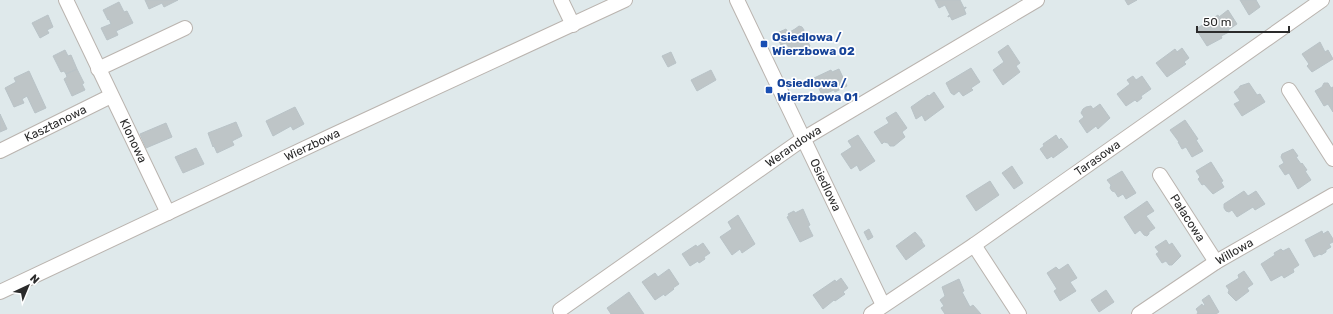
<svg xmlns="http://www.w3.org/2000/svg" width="1333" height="314" font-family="Rubik,sans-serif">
<rect width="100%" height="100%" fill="#dfe9eb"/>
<path fill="#bec5c7" stroke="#b9c3c7" d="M145 0H178L164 7 162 3 149 9Z
M935 0H960L964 8 966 7V8L964 9 966 14 952 20 950 16 948 17V16L950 15 945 5 939 8Z
M1125 0H1137L1128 5Z
M1240 0H1256L1260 7 1249 15Z
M119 2 124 12 127 11 133 23 116 31 118 35 107 40 101 28 111 24 109 19 108 20 103 10Z
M1228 10 1237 24 1228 30 1229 32 1221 36 1222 38 1207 46 1196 29 1218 15 1219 17Z
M48 15 53 27 47 30 49 33 40 38 32 23Z
M799 26 802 27 804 30 803 32 810 46 790 56 786 49 789 48 786 43 781 45 775 34 786 29 788 33 795 29Z
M1320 42 1325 52 1328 50 1333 59 1312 72 1307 66 1309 64 1302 54Z
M1008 45 1020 63 1016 66 1020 72 1003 85 993 70 1004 62 998 52Z
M1182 48 1189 58 1184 62 1186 64 1167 77 1156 63 1175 49 1177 52Z
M65 50 68 56 71 55 77 69 66 74 64 71 61 72 53 56Z
M671 52 676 63 668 67 662 56Z
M971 68 980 82 971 88 973 90 963 96 959 91 954 95 951 93 946 83Z
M77 69 84 83 82 84 85 90 72 96 64 79 67 77 66 74Z
M839 69 847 86 835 92 834 90 822 95 814 78 831 70 832 72Z
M711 70 716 80 697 91 691 80Z
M29 71 46 108 35 113 27 96 22 99 24 103 14 107 5 88 16 82 14 78Z
M1133 76 1136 80 1142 76 1151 89 1141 96 1142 98 1137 102 1135 100 1126 106 1117 94 1130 84 1127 80Z
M1249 83 1257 95 1260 94 1265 102 1242 116 1234 104 1240 101 1234 92 1239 88 1240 86Z
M1324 83H1328L1331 88 1333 87V112L1328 104 1324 106 1315 91 1322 87Z
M934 92 944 107 925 121 922 115 916 119 911 107 928 95 929 96Z
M1100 104 1110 118 1098 129 1096 126 1087 133 1079 121 1084 117 1081 113 1083 109 1086 107 1091 106 1093 109Z
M295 107 304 124 293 130 291 126 273 136 266 121Z
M896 112 907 128 902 132 905 137 894 146H890L888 143 884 142 882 144 874 132 889 123 886 118Z
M0 114 7 129 0 132Z
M1185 120 1198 139 1196 140 1203 151 1192 157 1186 147 1182 149 1178 142H1179L1170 130Z
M236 122 242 136 232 141 234 145 217 153 214 146 213 147 208 133Z
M166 123 172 137 146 148 140 134Z
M858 135 875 161 860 171 857 165 851 169 841 154 852 147 848 141Z
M1056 135 1059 140 1061 138 1068 147 1053 158 1052 156 1047 159 1040 149 1044 146 1043 144Z
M196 148 204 164 183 173 175 157Z
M1293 149 1298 156 1296 157 1301 164 1302 163 1307 170 1305 171 1311 180 1298 189 1289 173 1285 175 1279 166 1284 163 1281 157 1282 154Z
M1211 162 1223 181 1221 182 1224 187 1213 194 1204 184 1202 185 1198 179 1200 177 1196 171Z
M1012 166 1023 183 1014 189 1002 173Z
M1122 171 1136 193 1126 199 1123 194 1118 197 1115 192 1112 191 1110 188 1111 185 1107 180Z
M990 181 999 195 976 211 966 196Z
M1244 191 1248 196 1256 191 1265 204 1255 210 1253 207 1237 217 1232 210 1229 212 1226 211 1224 208V204Z
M1147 201 1154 211 1146 216 1155 228 1149 232V234L1147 236 1144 235 1140 230 1135 234 1124 217Z
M803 209 810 225 808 226 813 236 800 242 787 217 789 216 788 214 794 211 795 213Z
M738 215 755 244 742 253 740 249 732 255 720 237 732 229 728 222Z
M869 229 873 237 868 240 864 232Z
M1322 231 1323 234 1328 231 1333 239V242L1329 244 1331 247 1326 250V252L1321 255 1320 254 1314 257 1305 240Z
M915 232 922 240V242L925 246 906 260 896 246Z
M1166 240 1169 245 1172 243 1181 256 1172 265H1169L1166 261 1162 263 1156 254 1159 252 1155 247Z
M703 243 710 253 704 257 705 259 699 263 698 261 690 266 682 254 696 245 697 247Z
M1289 248 1299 265 1293 269 1294 272 1284 278 1282 275 1271 281 1261 264 1275 255 1274 253 1281 249 1283 251Z
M1068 264 1077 278 1070 282 1076 291 1060 301 1054 291 1057 289 1047 273 1056 267 1059 270Z
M669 269 679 284 673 288 674 289 665 296 664 294 655 300 642 282 655 273 658 277Z
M1244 271 1253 284 1247 288 1249 291 1236 301 1228 293 1229 290 1226 286 1239 278 1238 275Z
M841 278 848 288 843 292 845 294 835 301 834 300 823 309 813 295 835 280 836 282Z
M959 279 964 291 962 292 970 307 973 305 981 314H945L941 308 944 306 940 300 945 296 942 287Z
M1106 290 1114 302 1099 312 1091 300Z
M629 292 644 314H611L607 308Z
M1209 295 1219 312 1216 314H1197L1198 312 1196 309 1202 304 1203 306 1205 305 1202 300Z"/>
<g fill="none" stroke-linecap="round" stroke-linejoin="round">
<defs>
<g id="minor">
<path id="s1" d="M66 0 168 213"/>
<path d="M561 0 573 25"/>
<path id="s2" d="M737 0 883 305"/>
<path d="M98 69 185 28"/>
<path d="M1289 90 1333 159"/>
<path id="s3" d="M0 151 111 96"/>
<path id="s4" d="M1160 175 1216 262"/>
<path d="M974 245 1019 314"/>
<path id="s5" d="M0 292 333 135 625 0"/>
<path id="s6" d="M560 310 803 139 1037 0"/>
<path id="s7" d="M871 314 974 245 1322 0"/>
<path id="s8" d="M1139 314 1216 262 1333 195"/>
</g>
</defs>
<use href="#minor" stroke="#bab4af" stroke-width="16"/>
<use href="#minor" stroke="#fff" stroke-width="14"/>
</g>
<g fill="#1a4fb4" stroke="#fff" stroke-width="1.5">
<rect x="760" y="40" width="8" height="8" rx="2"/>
<rect x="765" y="86" width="8" height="8" rx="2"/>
</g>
<g text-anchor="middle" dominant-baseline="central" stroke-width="3.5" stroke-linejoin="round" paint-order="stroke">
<g font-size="12" font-weight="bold" fill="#164399" stroke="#fff" text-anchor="start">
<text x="772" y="37">Osiedlowa /<tspan x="772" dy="14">Wierzbowa 02</tspan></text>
<text x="777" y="83">Osiedlowa /<tspan x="777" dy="14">Wierzbowa 01</tspan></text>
</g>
<g font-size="12" fill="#2b2b2b" stroke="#fff">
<text stroke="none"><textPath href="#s3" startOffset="62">Kasztanowa</textPath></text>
<text stroke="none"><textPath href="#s1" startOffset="156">Klonowa</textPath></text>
<text stroke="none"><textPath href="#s5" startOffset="345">Wierzbowa</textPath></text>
<text stroke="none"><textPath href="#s6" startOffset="285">Werandowa</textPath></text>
<text stroke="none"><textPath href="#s7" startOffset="275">Tarasowa</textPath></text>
<text stroke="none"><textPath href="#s2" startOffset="205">Osiedlowa</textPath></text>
<text stroke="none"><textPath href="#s4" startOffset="51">Pałacowa</textPath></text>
<text stroke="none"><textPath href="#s8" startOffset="114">Willowa</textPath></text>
</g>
</g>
<g transform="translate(28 286) rotate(44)" stroke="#ffffff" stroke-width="3" paint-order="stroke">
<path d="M0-3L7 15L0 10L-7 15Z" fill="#2b2b2b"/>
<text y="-6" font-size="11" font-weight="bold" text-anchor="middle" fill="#2b2b2b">N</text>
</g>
<path d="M1197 26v6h92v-6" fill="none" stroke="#2b2b2b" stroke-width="2"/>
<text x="1203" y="26" font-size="12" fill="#2b2b2b" stroke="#ffffff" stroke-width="3" paint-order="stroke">50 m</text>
</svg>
